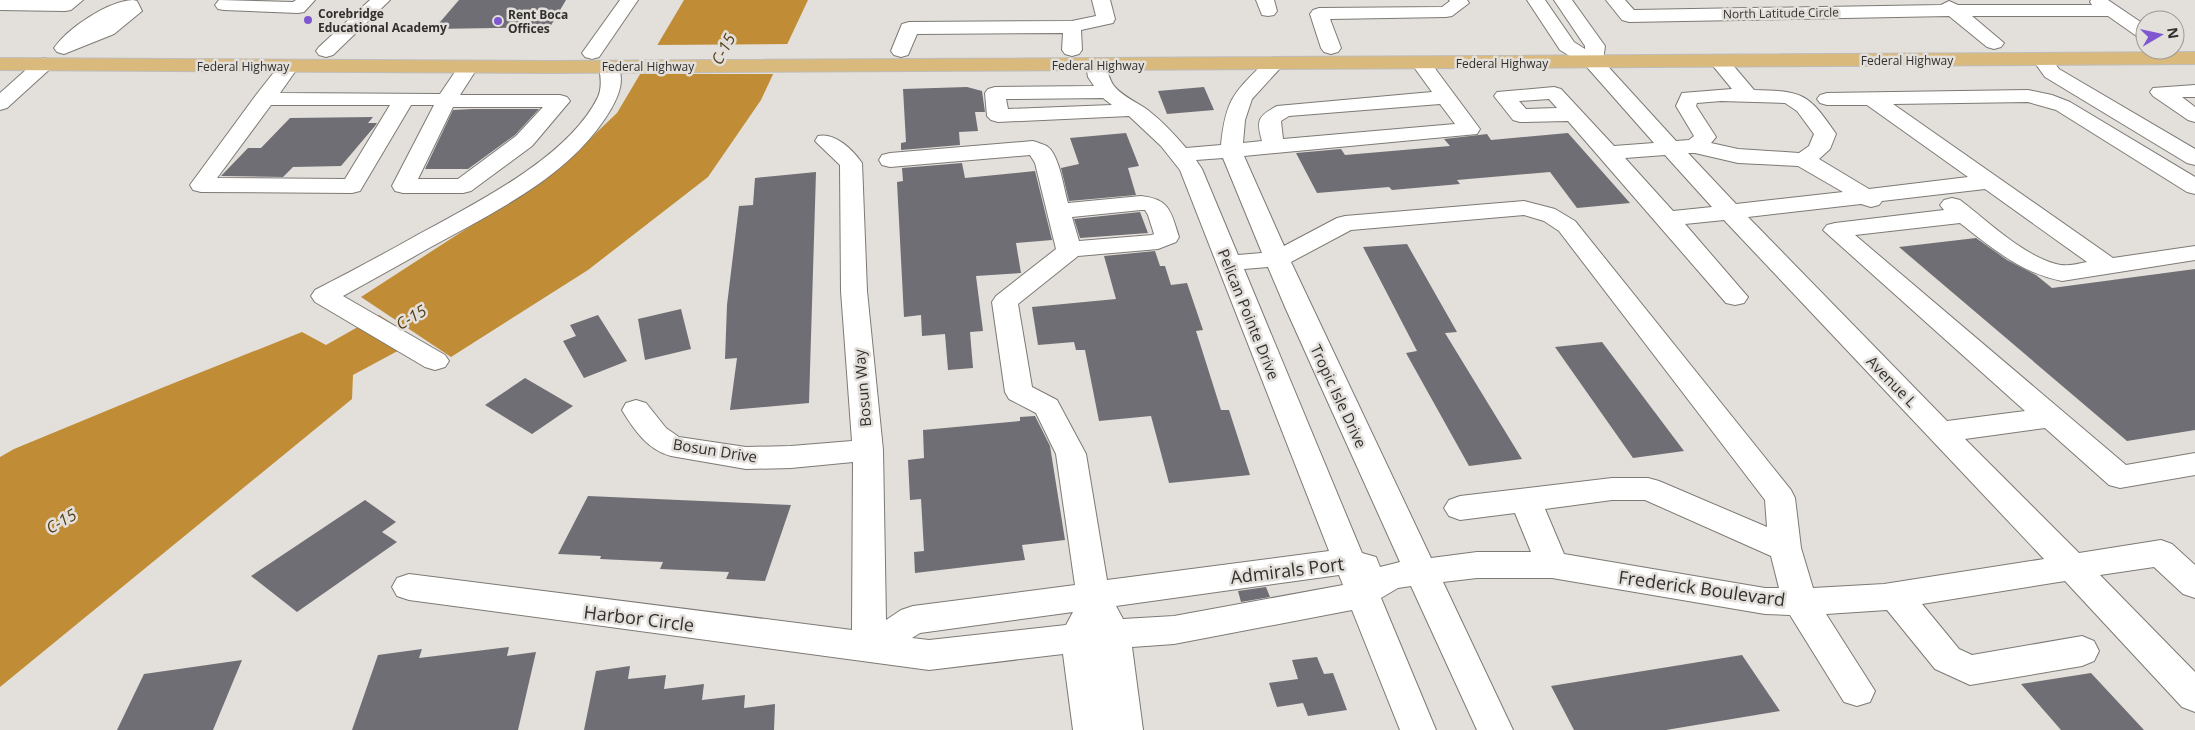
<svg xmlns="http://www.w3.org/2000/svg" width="2195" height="730" font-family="'Open Sans',sans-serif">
<rect width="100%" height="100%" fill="#e3dfda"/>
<path fill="#c08d36" d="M684 0H808L761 100 708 177 588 270 451 357 361 297 523 192 577 151 617 113Z
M379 315 418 340 353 375 352 399 0 687V457L14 449 164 387 302 332 326 345Z"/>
<path fill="#e3dfda" d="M790 44 776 74H637L654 45Z"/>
<path fill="#6f6e74" d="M459 0H566L550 27 434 29Z
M967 87 982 91 985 112H975L978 131 959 132 960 145 901 150V143L906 142 903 89Z
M1204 87 1214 110 1167 114 1158 91Z
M473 109H539L515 135 468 169H425L453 110Z
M373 117 368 123H377L375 126 341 166 293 167 283 177 221 176 248 148H261L290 118Z
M1126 133 1139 166 1128 168 1136 195 1069 201 1061 168 1079 164 1070 138Z
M1568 133 1630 203 1577 208 1550 172 1457 180 1460 184 1392 190 1389 187 1317 193 1296 153 1341 149 1345 155 1450 146 1444 139 1479 135 1487 134 1491 140Z
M962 163 965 178 1035 171 1052 240 1016 243 1021 273 976 276 983 331 970 332 973 368 948 370 945 334 922 336 921 315 904 317 897 182 903 181 902 168Z
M816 172 809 403 730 410 737 358 725 359 727 305 739 206 753 205 755 178Z
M1140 212 1148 233 1080 238 1074 219Z
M1976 238 2007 260 2036 275 2052 288 2195 269V430L2127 441 1899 247Z
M1407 244 1457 332 1445 333 1522 459 1469 466 1406 353 1417 351 1363 247Z
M1155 251 1160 266H1165L1171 285 1187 283 1203 330 1196 331 1221 410H1229L1250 475 1169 483 1151 416 1099 421 1085 350H1076L1074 342 1038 345 1032 307 1116 299 1104 256Z
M681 309 691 349 645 360 638 319Z
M598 315 627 361 584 378 563 341 576 336 570 325Z
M1602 342 1684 451 1633 458 1555 347Z
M525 378 573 406 532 434 485 405Z
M1035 416 1050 446 1065 540 1022 545 1025 560 915 573 914 552 924 551 921 499 910 500 908 460 924 458 923 430 1020 421V417Z
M588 496 791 505 765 581 726 579 729 572 660 569 663 562 600 559 601 556 558 554Z
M365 500 396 522 382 532 397 542 297 612 251 576Z
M1266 587 1270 597 1241 602 1238 591Z
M509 647 507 656 536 652 518 730H352L378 655 422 649 419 658Z
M1742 655 1780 711 1666 730H1574L1551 686Z
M1317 657 1324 674 1333 673 1347 710 1308 716 1303 703 1277 707 1269 683 1298 679 1292 660Z
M242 660 213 730H117L144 674Z
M630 666 628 679 666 675 664 689 704 684 702 700 745 695 744 708 775 704 774 730H584L596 671Z
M2091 673 2144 730H2061L2021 684Z"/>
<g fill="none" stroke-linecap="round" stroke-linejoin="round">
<defs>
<path id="minor" d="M0 0H83L71 10 65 11 0 10Z
M133 0 137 1 142 11 114 34 64 54 57 52 54 48C68 28 108 1 133 0Z
M219 0 293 2 296 0H315L304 12 298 13 224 10 218 9 215 5Z
M370 0H390L333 55 326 57 319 55 316 51 319 47Z
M620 0H638L599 57 592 59 585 57 582 53Z
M1092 0H1110L1115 19 1113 23 1081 30 1082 50 1079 54 1072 56 1065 54 1062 50 1063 33 917 34 908 55 901 57 894 55 891 51 902 24 909 22 1072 21 1096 16Z
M1256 0H1274L1277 11 1274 15 1268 16 1262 15Z
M1449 0H1467L1469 3 1452 16 1446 17 1330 19 1341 48 1338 52 1331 54 1324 52 1321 48 1310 14 1313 10 1319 8 1442 7 1450 1Z
M1527 0H1545L1574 42 1585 49V46L1554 0H1572L1605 46 1603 61 1676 141 1689 140 1694 136 1676 106 1682 93 1732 89 1709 61 1712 57 1719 55 1726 57 1754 90C1803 91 1808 93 1836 134L1830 149 1819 159 1869 189 1968 177 1867 105H1827L1820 103 1817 99 1820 95 1827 93 2028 90 2052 95 2070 102 2195 177V194L2187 192 2056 110 2028 102 1893 104 2113 258 2195 246V260L2062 281C2021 273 1992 248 1960 223L1855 235 2126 465 2195 453V475L2120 488 2109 485 2045 428 1965 439 2079 553 2161 540 2172 544 2195 565V598L2183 594 2154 567 2100 575 2195 672V712L2182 707 2065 581 1922 604 1959 649 1972 655 2082 636 2094 641 2099 651 2094 661 2082 666 1970 685 1935 669 1887 610 1826 614 1875 691 1870 702 1857 706 1844 702 1790 615 1765 614 1552 578H1477L1443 582 1513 730H1477L1411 586 1398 588 1381 598 1436 730H1400L1352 610 1174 644 1132 647 1143 730H1073L1063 654 929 670 409 600 397 596 392 587 397 578 409 574 852 630 853 462 791 468 746 469 671 456C648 450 634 430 622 410L626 403 636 400 646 403 666 428 679 437 746 447 791 446 852 441 841 291 840 165 815 141 818 136C835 132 853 150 862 163L867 291 883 450 886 620 901 610 913 606 1075 585 1056 454 1036 413 1009 399 1005 392 992 302 996 296 1056 249 1035 163 1030 155 890 167 882 165 879 160 882 155 890 153 1033 141C1038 143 1044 144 1048 147 1059 155 1064 189 1068 203L1141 196C1170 199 1171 212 1179 237L1176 242 1158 249 1078 256 1018 304 1032 387 1057 400 1086 454 1107 580 1329 551 1180 170 1161 146 1129 116 998 122 991 120 987 116 985 93 988 89 995 87 1094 86 1088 77 1086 65 1089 61 1096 59 1103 61C1108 69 1108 78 1114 86 1123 97 1139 103 1149 111 1163 122 1175 135 1186 148L1221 145C1226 97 1235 92 1267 60L1274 58 1281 60 1284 64 1252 99 1245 120 1243 143 1262 141C1256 120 1258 116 1277 106L1432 92 1411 63 1414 59 1421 57 1428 59 1480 129 1477 134 1244 156 1284 246 1337 218 1345 216 1524 201 1555 209 1575 221 1791 490 1795 498 1801 548 1813 588 1884 584 2044 559 1724 220 1685 224 1748 297 1744 303 1735 305 1726 303 1568 121 1520 122 1513 120 1494 96 1497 92 1554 87 1561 89 1614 146 1654 143 1586 66 1560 50ZM1103 98 1112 105 1008 109 1006 99ZM1549 99 1557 108 1526 109 1519 101ZM1721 101 1785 103 1797 111 1814 134 1809 146 1799 153 1738 149 1711 143 1716 137 1696 106 1697 103ZM1440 104 1455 124 1283 139 1281 121 1289 116ZM1688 153H1695L1738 163 1798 166 1843 192 1736 204ZM1665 155 1712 207 1673 211 1625 158ZM1223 158 1262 253 1238 255 1202 169 1196 160ZM1985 189 2087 262C2077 264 2066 267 2056 264 2022 255 1988 221 1960 200L1952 198 1944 200 1940 205 1944 210 1835 223 1827 225 1823 230 2025 411 1947 421 1748 217 1861 204 1871 207 1879 205 1882 201ZM1141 210H1145L1148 215 1154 234 1152 235 1079 241 1072 217ZM1524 215 1544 221 1559 231 1765 500 1767 527 1659 481 1648 478H1612L1460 496 1449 500 1444 508 1449 516 1460 520 1515 513 1531 552H1477L1431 558 1291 262 1351 230ZM1268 267 1285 307 1400 562 1380 567 1376 557 1362 553 1244 269ZM1612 500H1645L1771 556 1779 588H1765L1564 554 1545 509ZM1339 575 1343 585 1174 616 1123 619 1116 606ZM1073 612 1066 625 929 640 912 638 920 633Z
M1606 0H1625L1634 10 1941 5 1949 1 1958 5H2092L2090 2 2091 0H2108L2145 25V39L2138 37 2108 16H1972L2004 43 2001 47 1994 49 1987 47 1949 16 1629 22 1622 20Z
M2042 53 2049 55 2059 69 2195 149V165L2187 163 2045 77 2032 59 2035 55Z
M44 58 51 60 54 64 51 68 7 108 0 110V93L37 60Z
M289 60 296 62 299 66 280 93 440 94 461 63 468 61 475 63 478 67 460 95H560L567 97 570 101 532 146 471 191 463 193H403L395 191 392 186 434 105H411L360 191 352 193 201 192 193 190 190 185 256 95 282 62ZM271 105H390L345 179 217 178ZM453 107H543L516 136 458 179H418Z
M609 61 616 63C626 78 619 95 611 109 573 175 494 212 429 248 401 264 372 280 343 296L445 355 449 361 445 367 435 370 425 367 315 302 311 296 315 290C348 273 380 256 412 238 470 206 568 159 598 97 602 88 601 77 599 67L602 63Z
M2195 85V97H2182L2195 107V122L2188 120 2153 96 2150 92 2153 88Z"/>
<path id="major" d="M2195 52V64L550 73 0 70V58L550 61Z"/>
</defs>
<use href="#minor" stroke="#7d7a75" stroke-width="2"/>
<use href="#major" stroke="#bdbdbc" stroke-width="2"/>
<use href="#minor" fill="#fff" fill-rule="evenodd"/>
<use href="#major" fill="#dab97c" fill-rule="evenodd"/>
</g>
<g fill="#7e57d1" stroke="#e3dfda" stroke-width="2">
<circle cx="308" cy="20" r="5"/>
<circle cx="498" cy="21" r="5"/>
</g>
<g text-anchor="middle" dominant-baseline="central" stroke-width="5" stroke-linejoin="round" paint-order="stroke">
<g font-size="12" font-weight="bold" fill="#32302e" stroke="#e3dfda" text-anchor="start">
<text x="318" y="13">Corebridge<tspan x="318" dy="14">Educational Academy</tspan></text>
<text x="508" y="14">Rent Boca<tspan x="508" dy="14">Offices</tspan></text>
</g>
<g font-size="12" fill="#32302e" stroke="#e3dfda">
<text transform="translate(1781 13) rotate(-1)">North Latitude Circle</text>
<text x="1907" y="60">Federal Highway</text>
<text x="1502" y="63">Federal Highway</text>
<text x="1098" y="65">Federal Highway</text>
<text x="243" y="66">Federal Highway</text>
<text x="648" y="66">Federal Highway</text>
</g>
<g font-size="15" fill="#32302e" stroke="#e3dfda">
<text transform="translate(1249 314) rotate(68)">Pelican Pointe Drive</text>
<text transform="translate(1892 381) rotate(46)">Avenue L</text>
<text transform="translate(862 388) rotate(-95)">Bosun Way</text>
<text transform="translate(1339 396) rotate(65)">Tropic Isle Drive</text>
<text transform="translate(715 450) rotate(9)">Bosun Drive</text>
</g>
<g font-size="16" font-style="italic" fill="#533d19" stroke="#e3dfda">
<text transform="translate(723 49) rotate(-62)">C-15</text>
<text transform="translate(411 317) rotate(-31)">C-15</text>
<text transform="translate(61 521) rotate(-30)">C-15</text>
</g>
<g font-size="18" fill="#32302e" stroke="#e3dfda">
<text transform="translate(1287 570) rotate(-7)">Admirals Port</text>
<text transform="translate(1702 588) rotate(8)">Frederick Boulevard</text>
<text transform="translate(639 618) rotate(7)">Harbor Circle</text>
</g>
</g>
<g transform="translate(2160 35) rotate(81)"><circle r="24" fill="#e3dfda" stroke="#9c9995"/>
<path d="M0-4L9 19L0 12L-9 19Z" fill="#7e57d1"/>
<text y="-8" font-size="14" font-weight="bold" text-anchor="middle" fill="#32302e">N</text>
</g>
</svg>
